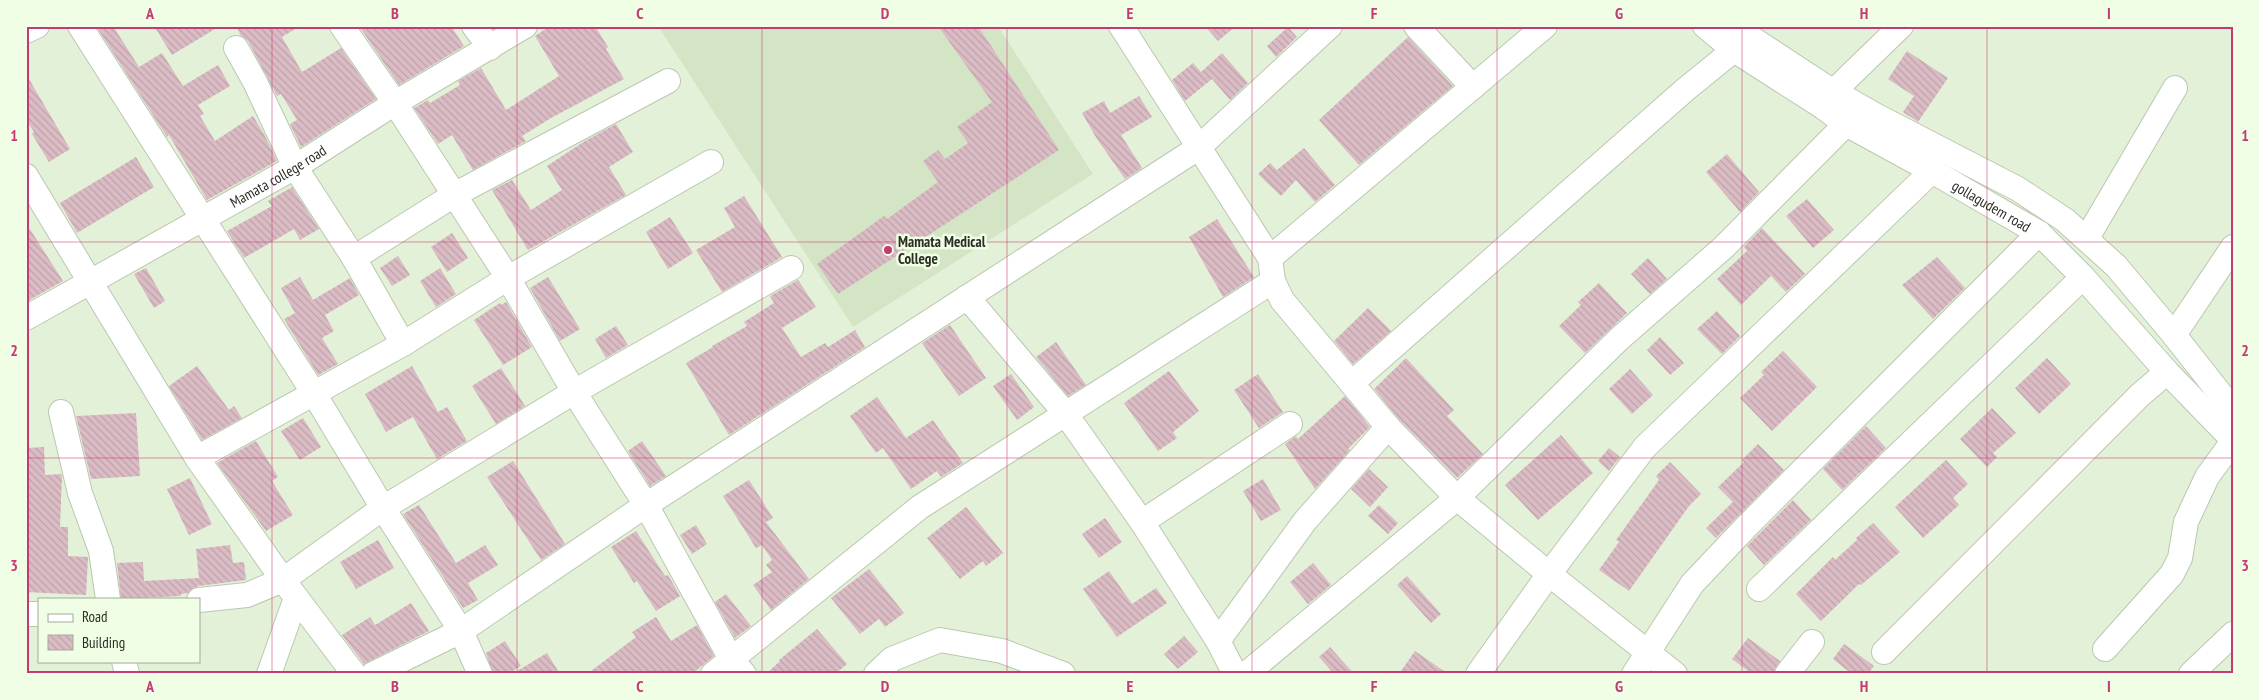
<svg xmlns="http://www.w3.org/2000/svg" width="2259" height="700" font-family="'PT Sans Narrow',sans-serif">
<defs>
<pattern id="building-back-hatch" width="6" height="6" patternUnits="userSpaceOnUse" patternTransform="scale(1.25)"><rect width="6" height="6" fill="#dbbcc5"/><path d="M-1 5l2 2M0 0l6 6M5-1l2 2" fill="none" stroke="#bca2a9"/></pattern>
</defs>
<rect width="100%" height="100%" fill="#e3f1d8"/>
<path fill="#d4e5c6" d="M658 26H998L1093 174 853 327Z"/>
<path fill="url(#building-back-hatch)" d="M96 26H113L139 67 162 53 183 86 218 65 230 86 198 105 204 114 200 116 215 141 253 116 264 134 277 161 207 200 169 135 167 137Z
M154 26H220L172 55Z
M236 26H300L282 37 302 72 341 48 376 99 301 147 290 124 297 120 281 94 277 96 248 41 241 36Z
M359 26H451L464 46 399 85Z
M550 26H595L608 47 606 49 624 79 551 118 522 136 526 141 473 170 452 135 438 144 414 108 428 100 430 103 460 85 458 81 481 68 506 110 559 76 535 36Z
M938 26H978L1059 150 838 294 817 264 884 216 887 219 938 182 923 161 938 150 945 159 968 143 957 127 992 102Z
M1205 26H1236L1218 41Z
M1288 27 1297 37 1276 57 1267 46Z
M1408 37 1453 86 1359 165 1319 120Z
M1907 51 1948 78 1918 122 1903 112 1914 96 1888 79Z
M1222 53 1248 83 1230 100 1212 79 1185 101 1172 80 1193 63 1201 72Z
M26 74 70 149 49 162 32 134 34 132 26 120Z
M1139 96 1152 117 1121 135 1142 168 1125 179 1097 139 1082 113 1104 101 1110 113Z
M616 124 633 152 609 167 626 195 528 250 492 190 512 180 531 210 562 190 547 166 585 141Z
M1304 148 1335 185 1315 202 1296 180 1281 196 1258 174 1270 163 1277 170Z
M1727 154 1759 192 1740 212 1706 172Z
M136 157 154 187 77 233 60 203Z
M292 187 319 229 300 240 294 229 244 258 227 231 272 206 268 201Z
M744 196 782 257 722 292 696 250 735 227 724 208Z
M1807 199 1834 230 1813 248 1786 216Z
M670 217 693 253 668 269 646 232Z
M1217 219 1254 277 1223 297 1189 237Z
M26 223 63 281 26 302Z
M1762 228 1805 274 1786 292 1771 276 1741 305 1717 279 1747 251 1744 247Z
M452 233 468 258 447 272 431 247Z
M398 256 410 275 392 286 380 268Z
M1937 257 1965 288 1933 319 1902 285Z
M1648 258 1667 279 1650 294 1631 274Z
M146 268 165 301 154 308 134 274Z
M440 268 456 294 436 307 420 281Z
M300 277 313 300 350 278 359 295 325 315 334 331 322 338 338 364 318 375 284 319 295 313 281 288Z
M548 277 580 329 560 341 530 288Z
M798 280 816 307 782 328 801 357 825 343 828 347 855 330 865 347 729 435 686 363 713 347 712 346 747 326 744 322 774 303 770 296Z
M1599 283 1627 313 1585 353 1559 326 1581 305 1578 302Z
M506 302 532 347 503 365 474 320 500 303 501 305Z
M1368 308 1391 331 1353 364 1334 341Z
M1717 311 1740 336 1722 354 1697 329Z
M950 325 986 378 959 396 922 343Z
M616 326 628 345 606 358 595 339Z
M1660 337 1684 363 1670 375 1647 350Z
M1056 342 1086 385 1068 396 1036 357Z
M1783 351 1817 387 1772 431 1740 398 1764 375 1761 372Z
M1406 358 1454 410 1447 416 1483 454 1457 478 1398 418 1374 389Z
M2047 358 2071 384 2039 414 2015 388Z
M197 366 229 410 234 406 242 418 202 440 169 386Z
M412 366 438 412 447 407 467 441 437 459 413 417 386 432 365 394Z
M501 368 525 406 496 424 472 386Z
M1630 369 1653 395 1632 414 1609 389Z
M1169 371 1199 411 1173 432 1177 438 1158 451 1124 403Z
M1011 374 1034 407 1017 420 993 386Z
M1258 374 1283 412 1259 428 1234 390Z
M1345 396 1370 427 1348 449 1350 450 1315 489 1285 444 1296 436 1298 439Z
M877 397 906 438 933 420 963 463 941 477 937 471 911 489 883 448 876 453 850 416Z
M1992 408 2016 433 1993 453 1997 457 1987 467 1960 439Z
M136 413 140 476 91 479 76 416Z
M303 418 321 447 300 460 281 431Z
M1866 426 1886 448 1842 490 1823 469Z
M1561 435 1593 473 1538 520 1505 485Z
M256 441 278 477 272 481 293 515 266 531 217 463Z
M642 441 666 476 650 486 628 451Z
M1758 444 1784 470 1716 538 1706 528 1733 502 1718 487 1744 462 1742 460Z
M44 447 45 475 61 474 62 476 60 527H68V556L88 557 86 595 26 592V448Z
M1609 448 1620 457 1609 471 1598 461Z
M1946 460 1968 484 1953 498 1959 505 1923 538 1895 507Z
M513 461 565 544 541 560 487 477Z
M1670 462 1701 494 1689 506 1629 591 1599 570 1619 542 1616 540 1659 480 1656 476Z
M1369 469 1388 487 1370 507 1351 489Z
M190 478 212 524 189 535 167 489Z
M1263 479 1281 510 1261 521 1243 491Z
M749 480 773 518 766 522 809 579 771 610 753 585 772 572 766 565 772 560 762 545 756 548 723 496Z
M1793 500 1811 520 1764 565 1747 546Z
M419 505 456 563 485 545 498 565 468 583 478 600 463 608 403 514Z
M1379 505 1398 523 1388 534 1368 516Z
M966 507 1003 553 986 566 983 561 960 579 927 538Z
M1105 518 1122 542 1099 558 1082 534Z
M1873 523 1900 552 1861 585 1859 584 1821 621 1796 594 1833 557 1835 560 1857 540 1856 538Z
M696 525 707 544 692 554 680 535Z
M636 531 665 576 668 575 680 596 656 611 637 581 634 583 611 547Z
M378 540 394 568 356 589 340 562Z
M230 545 233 563 244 562 246 580 198 586 188 593 181 594V596L121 599 117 563 143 562 144 581 199 578 196 549Z
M1313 563 1331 585 1308 604 1290 582Z
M869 569 904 613 885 627 879 619 860 634 831 598Z
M1109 571 1132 604 1156 588 1167 603 1117 637 1083 589Z
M1407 576 1441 614 1431 623 1397 585Z
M726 594 751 626 735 638 715 602Z
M411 603 429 631 364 664 342 635 370 617 375 625Z
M656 617 671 641 697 625 714 656 692 674H587L636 637 632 632Z
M817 629 847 664 835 674H766L780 661 779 660Z
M1184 636 1198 652 1178 669 1164 654Z
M1748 638 1780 661 1774 674H1752L1732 659Z
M505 641 521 666 508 674H493L486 653Z
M1844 644 1874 666 1868 674H1852L1833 659Z
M1330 647 1354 674H1334L1319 657Z
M1415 651 1448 674H1399Z
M547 653 560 674H512Z"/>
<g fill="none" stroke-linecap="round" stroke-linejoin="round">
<defs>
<g id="minor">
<path d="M80 26 313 392 383 508 461 631 480 674"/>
<path d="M342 26 395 103 508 278 574 392 646 505 731 659 744 674"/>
<path d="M474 26 490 48"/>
<path d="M1121 26 1270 258 1273 281 1282 300 1388 427 1457 498 1619 339 1724 247 1846 124"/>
<path d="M1416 26 1473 87"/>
<path id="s1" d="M1705 26 1734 50 1823 107 1846 124 1932 171 2039 233 2083 277 2167 372 2233 440"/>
<path d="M1733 26 1826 87 1875 115 2018 189 2065 220 2116 266 2174 335 2233 410"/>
<path d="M26 31 37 26"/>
<path d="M236 48 255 82 295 167 354 258 403 344"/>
<path d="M1825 103 1834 91 1901 26"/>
<path d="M26 176 197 458 283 580 383 508 574 392 791 268"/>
<path d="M2087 238 2175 88"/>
<path d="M354 258 454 195 668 81"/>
<path d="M1270 258 1545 26"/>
<path d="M967 297 1065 413 1142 522 1218 641 1235 674"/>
<path id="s2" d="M26 318 295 167 395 103 525 26"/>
<path d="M2174 335 2233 247"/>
<path d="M1352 383 1686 89 1734 50"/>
<path d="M61 412 80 493 101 551 108 599"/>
<path d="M197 458 403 344 508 278 711 162"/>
<path d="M1142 522 1290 424"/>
<path d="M1759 589 2083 277"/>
<path d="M199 600 247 595 283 580 354 674"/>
<path d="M26 614H39"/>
<path d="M1218 641 1305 521 1388 427"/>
<path d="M2105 649 2172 574 2180 558 2186 522 2207 477 2233 441"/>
<path d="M1884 652 2140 395 2167 372"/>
<path d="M124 661 127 674"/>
<path d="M269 674 296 598"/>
<path d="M373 674 461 631 646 505 1198 148 1330 26"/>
<path d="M713 674 920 507 1273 281"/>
<path d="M876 674 892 659 940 640 1002 651 1063 674"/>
<path d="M1246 674 1457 498 1549 574 1675 674"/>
<path d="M1478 674 1549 574 1645 447 1932 171"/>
<path d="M1634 674 1692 584 1745 528 2039 233"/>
<path d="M1787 674 1812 642"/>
<path d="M2191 674 2233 634"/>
</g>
</defs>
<use href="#minor" stroke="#bac8af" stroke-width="26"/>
<use href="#minor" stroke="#fff" stroke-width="24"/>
</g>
<path fill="none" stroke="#c43a72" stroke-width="1" stroke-opacity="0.55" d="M272 26V674M517 26V674M762 26V674M1007 26V674M1252 26V674M1497 26V674M1742 26V674M1987 26V674M26 242H2233M26 458H2233"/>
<circle fill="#c43a72" stroke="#f0fee5" stroke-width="2" cx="888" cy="250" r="5"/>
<g text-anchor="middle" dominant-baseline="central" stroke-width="5" stroke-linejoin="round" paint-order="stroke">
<g font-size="15" fill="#2a2f26" stroke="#f0fee5">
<text stroke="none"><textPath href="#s2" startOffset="289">Mamata college road</textPath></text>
<text stroke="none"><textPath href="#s1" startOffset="339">gollagudem road</textPath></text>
</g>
<g font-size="15" font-weight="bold" fill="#2a2f26" stroke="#f0fee5" text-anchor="start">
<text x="898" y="241">Mamata Medical<tspan x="898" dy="17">College</tspan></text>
</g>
</g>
<rect width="2259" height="700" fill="none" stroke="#f0fee5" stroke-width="55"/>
<rect x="38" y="598" width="162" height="65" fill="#f0fee5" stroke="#a1ab99"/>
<rect x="48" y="614" width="25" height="8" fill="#ffffff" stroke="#a1ab99"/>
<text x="82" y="622" font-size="15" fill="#2a2f26">Road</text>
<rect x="48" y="635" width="25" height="15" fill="url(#building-back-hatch)" stroke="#a1ab99"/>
<text x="82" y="648" font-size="15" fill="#2a2f26">Building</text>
<rect x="28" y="28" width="2204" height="644" fill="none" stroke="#c43a72" stroke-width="2"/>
<g font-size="16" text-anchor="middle" font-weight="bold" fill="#c43a72">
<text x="150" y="19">A</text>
<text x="395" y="19">B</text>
<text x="640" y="19">C</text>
<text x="885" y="19">D</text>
<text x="1130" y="19">E</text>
<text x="1374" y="19">F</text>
<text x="1619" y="19">G</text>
<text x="1864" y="19">H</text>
<text x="2109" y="19">I</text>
<text x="14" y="141">1</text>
<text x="2245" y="141">1</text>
<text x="14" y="356">2</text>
<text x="2245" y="356">2</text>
<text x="14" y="571">3</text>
<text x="2245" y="571">3</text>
<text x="150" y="692">A</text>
<text x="395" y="692">B</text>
<text x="640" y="692">C</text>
<text x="885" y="692">D</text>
<text x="1130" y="692">E</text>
<text x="1374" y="692">F</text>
<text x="1619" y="692">G</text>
<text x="1864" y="692">H</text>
<text x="2109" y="692">I</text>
</g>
</svg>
